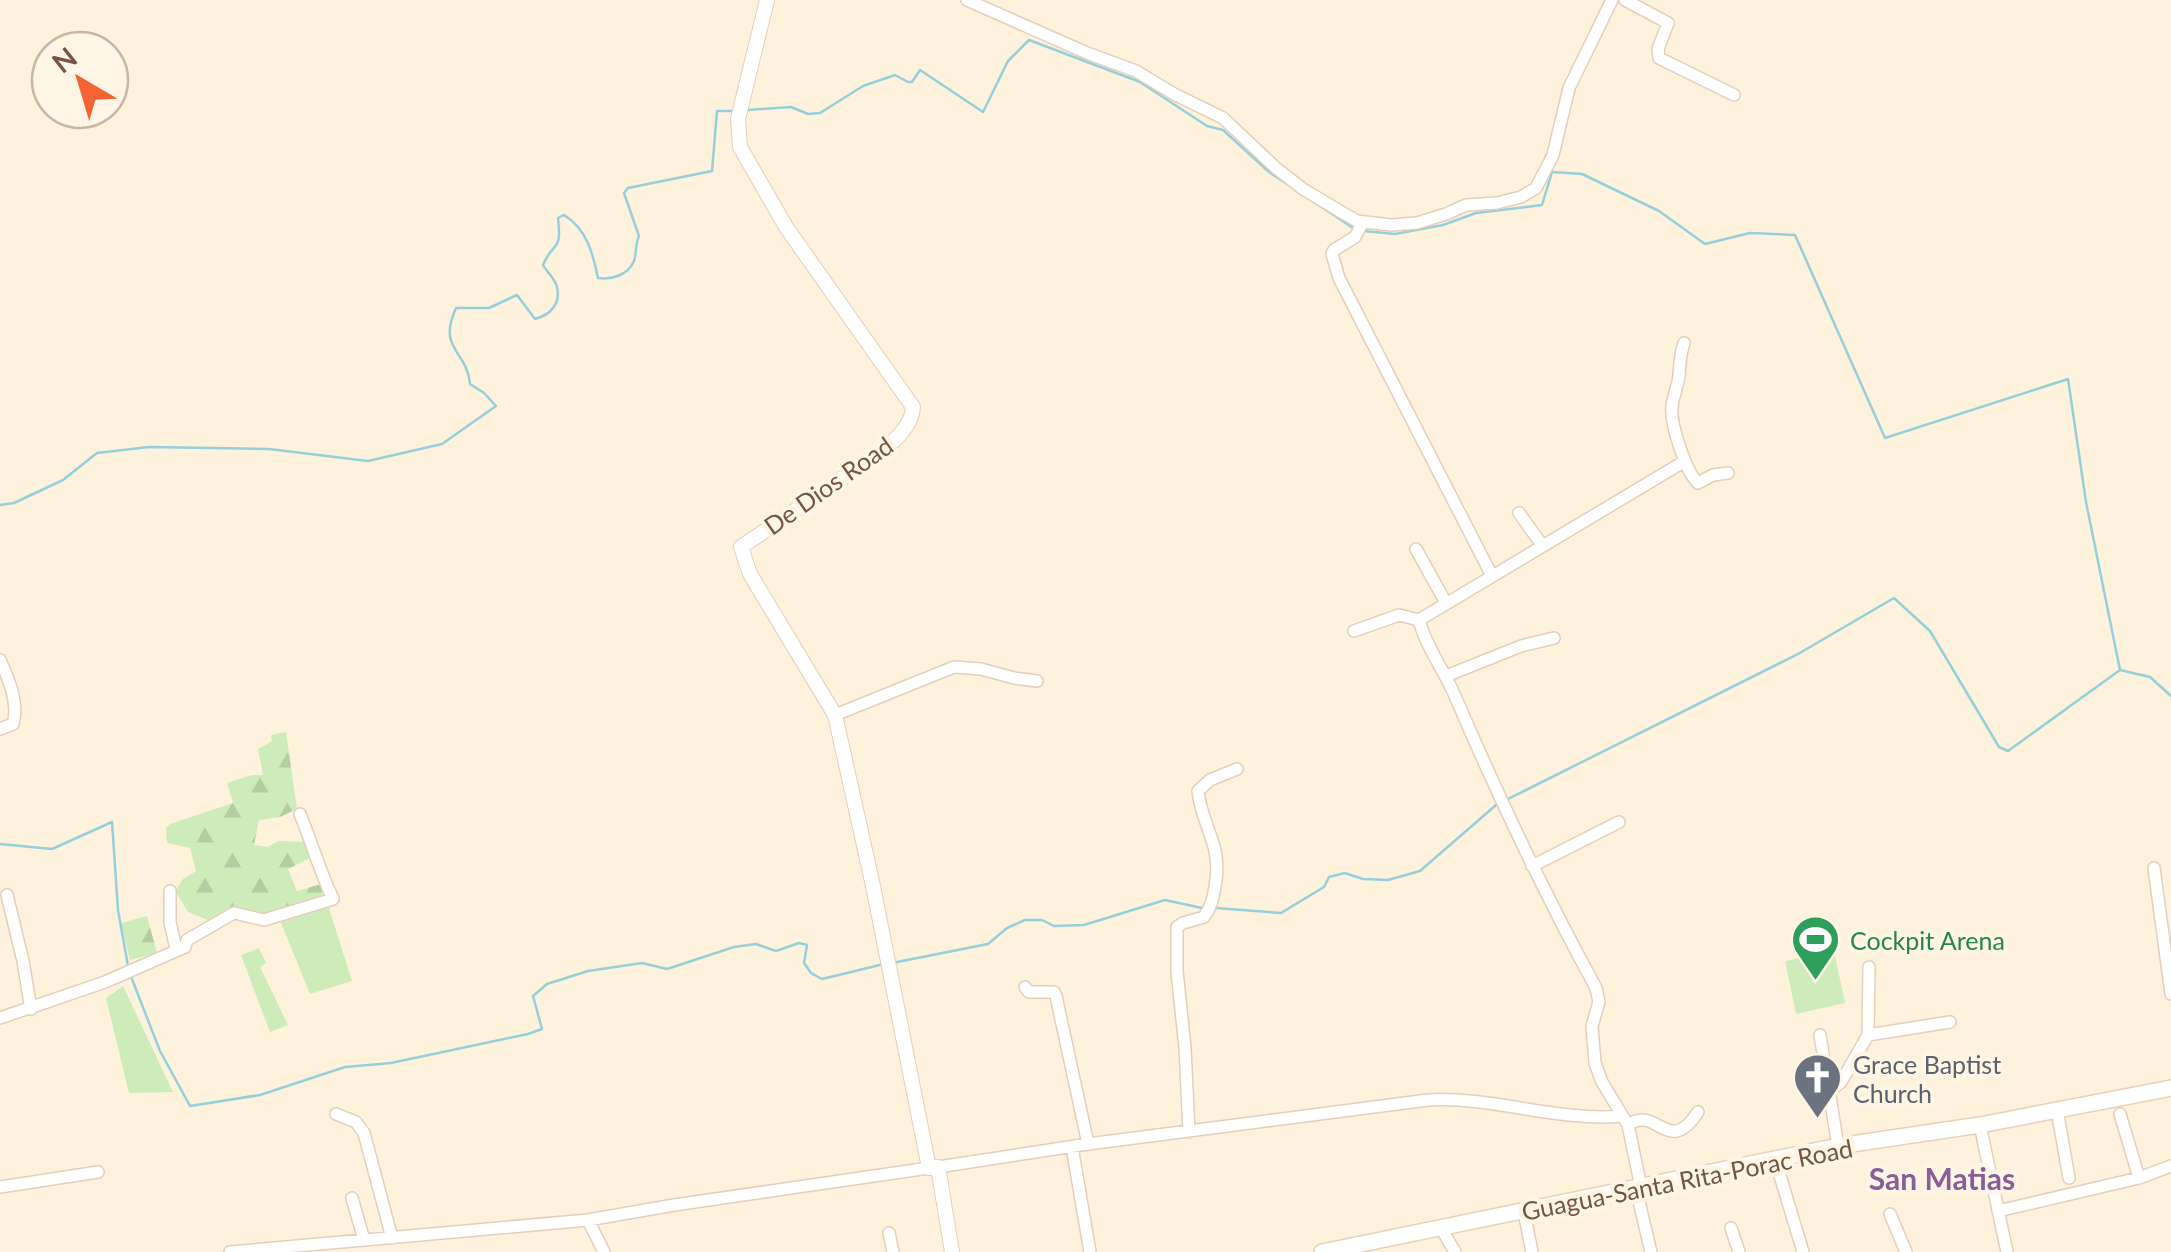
<svg xmlns="http://www.w3.org/2000/svg" width="2171" height="1252" font-family="Lato,sans-serif">
<defs>
<pattern id="forest-firs" width="22" height="20" patternUnits="userSpaceOnUse" patternTransform="scale(2.5)"><rect width="22" height="20" fill="#ceecba"/><path d="M5 1l3.5 6h-7zM16 11l3.5 6h-7z" fill="#b4cca1"/></pattern>
</defs>
<rect width="100%" height="100%" fill="#fef2dc"/>
<path fill="#ceecba" d="M329 908 352 981 310 994 279 918Z
M259 948 266 963 260 967 288 1025 270 1032 241 955Z
M1834 951 1845 1003 1796 1014 1785 961Z
M123 986 173 1092 129 1093 106 998Z"/>
<path fill="url(#forest-firs)" d="M286 732 297 809 280 817 259 820 254 845 268 847 278 841 307 842 316 860 308 859 288 869 297 891 321 884 323 899 271 916 234 906 208 920 188 912 175 891 183 879 196 871 190 848 167 843 166 828 170 824 233 803 227 783 252 775H263L258 749 272 741 271 735Z
M147 916 157 953 130 960 121 923Z"/>
<g fill="none" stroke-linecap="round" stroke-linejoin="round">
<path stroke="#95cfdb" stroke-width="2.5" d="M747 110 791 107 808 114 820 113 863 86 895 75 908 82H912L920 70 983 112 1008 61 1029 40 1140 82 1207 126 1223 130 1269 172 1290 186
M1313 201 1356 230
M1364 231 1395 234 1443 225 1476 213 1542 205 1552 172 1582 174 1659 211 1705 244 1750 233 1795 235 1885 438 2068 379 2086 502 2120 670
M0 505 14 503 63 480 97 453 149 447 269 449 368 461 442 444 496 406 484 393 470 384C467 350 437 350 456 308H489L517 295 535 319C550 315 561 304 557 287 555 279 547 272 543 265 554 239 562 254 558 218L564 215C587 229 593 254 598 278 612 280 628 275 634 261 637 252 635 244 639 236L624 193 628 188 712 171 717 111H735
M1508 799 1798 654 1894 598 1930 631 1999 747 2008 751 2120 670 2150 677 2171 696
M0 844 52 849 112 822 118 910 128 966
M1215 908 1281 913 1324 887 1329 877 1345 873 1363 879 1388 880 1420 871 1496 805
M892 963 988 944 1007 928 1025 920H1042L1054 926 1084 925 1165 900 1202 908
M130 974 160 1051 190 1106 260 1095 345 1067 391 1063 528 1034 542 1029 533 996 547 984 588 971 642 963 667 969 734 947 756 944 776 951 799 943 807 945 804 963 811 973 822 979 884 964"/>
<defs>
<path id="minor" d="M967 0 1087 53 1136 71 1174 94 1223 118 1276 168 1303 189 1343 213 1357 221 1391 225 1417 223 1446 214 1466 205 1497 203 1521 197 1536 188 1553 155 1569 88 1612 0
M1625 0 1668 23 1658 49 1659 58 1734 95
M1363 222 1355 237 1334 250 1332 254 1339 278 1492 576
M1684 343C1680 355 1680 363 1679 375 1678 386 1673 396 1672 407 1670 424 1686 472 1698 483L1713 475 1728 473
M1519 513 1542 545
M1416 549 1446 603
M1354 631 1399 615 1419 620
M0 660C9 680 19 703 13 724L0 729
M1446 676 1521 646 1554 638
M835 715 954 667 981 669 1014 678 1037 681
M1532 866 1619 822
M2154 868 2171 994
M170 891V922L176 949
M7 895 23 961 31 1009
M1025 987 1029 992H1054L1056 996 1088 1144
M0 1018 105 982 185 947 187 940 234 913 264 920 333 899C320 872 312 843 300 814
M1820 1035 1838 1146
M1868 1035 1950 1022
M1829 1091 1841 1082 1868 1035 1869 967
M2057 1110 2069 1178
M336 1114 356 1122 364 1133 392 1238
M2120 1114 2139 1178
M1628 1125C1657 1104 1668 1158 1698 1112
M1980 1125 2007 1252
M1189 1132 1185 1048 1177 971V927L1183 923 1204 917C1211 908 1213 898 1215 887 1223 844 1202 828 1198 791L1210 780 1237 769
M1072 1147 1090 1252
M1775 1159 1803 1252
M938 1167 1088 1144 1428 1100C1493 1096 1557 1122 1622 1116
M0 1187 98 1172
M1641 1187 1628 1125 1602 1082 1595 1063 1592 1026 1599 1002 1596 988C1544 893 1498 796 1455 696 1444 670 1426 647 1419 620L1685 461
M1636 1189 1651 1252
M352 1198 364 1240
M1998 1211 2139 1178 2171 1166
M1524 1212 1532 1252
M1890 1214 1906 1252
M588 1220 604 1252
M1441 1228 1455 1252
M1731 1228 1739 1252
M889 1233 893 1252
M230 1252 588 1220 674 1205 929 1168"/>
<path id="tertiary" d="M767 0 738 119 740 147 786 227 913 407C912 426 895 440 881 452L741 547 750 574 835 715 873 886 929 1168 938 1167 952 1252"/>
<path id="secondary" d="M1322 1252 1838 1146 1980 1125 2171 1088"/>
</defs>
<use href="#minor" stroke="#e4cfbb" stroke-width="14"/>
<use href="#tertiary" stroke="#e4cfbb" stroke-width="16"/>
<use href="#secondary" stroke="#ead0b7" stroke-width="18"/>
<use href="#minor" stroke="#fff" stroke-width="11"/>
<use href="#tertiary" stroke="#fff" stroke-width="14"/>
<use href="#secondary" stroke="#fff" stroke-width="15"/>
</g>
<defs>
<symbol id="stadium-pin" viewBox="-11 -11 22 30"><path d="M0 17L-7.5 6A9.5 9.5 0 1 1 7.5 6Z" fill="#2e9e5b" stroke="#fff5e4"/><path d="M0-5a6.5 5 0 1 0 0 10a6.5 5 0 1 0 0-10ZM-3.5-1.8h7v3.6h-7Z" fill="#fff"/></symbol>
<symbol id="church-pin" viewBox="-11 -11 22 30"><path d="M0 17L-7.5 6A9.5 9.5 0 1 1 7.5 6Z" fill="#6b7280" stroke="#fff5e4"/><path d="M-1.2-6h2.4v3.5h3.3v2.4h-3.3V6h-2.4V-.1h-3.3v-2.4h3.3Z" fill="#fff"/></symbol>
</defs>
<g fill-rule="evenodd">
<use href="#stadium-pin" x="1788" y="912" width="55" height="75"/>
<use href="#church-pin" x="1790" y="1050" width="55" height="75"/>
</g>
<g text-anchor="middle" dominant-baseline="central" stroke-width="9" stroke-linejoin="round" paint-order="stroke">
<g font-size="25" fill="#755643" stroke="#fff5e4">
<text transform="translate(828 485) rotate(-35)">De Dios Road</text>
<text transform="translate(1687 1179) rotate(-11)">Guagua-Santa Rita-Porac Road</text>
</g>
<g font-size="25" fill="#27864d" stroke="#fff5e4" text-anchor="start">
<text x="1850" y="940">Cockpit Arena</text>
</g>
<g font-size="25" fill="#5b616d" stroke="#fff5e4" text-anchor="start">
<text x="1853" y="1064">Grace Baptist<tspan x="1853" dy="29">Church</tspan></text>
</g>
<g font-size="30" font-weight="bold" fill="#875e99" stroke="#fff5e4">
<text x="1942" y="1178">San Matias</text>
</g>
</g>
<g transform="translate(80 80) rotate(322)"><circle r="48" fill="#fff5e4" stroke="#c8b5a4" stroke-width="2.5"/>
<path d="M0-8L18 38L0 25L-18 38Z" fill="#f56335"/>
<text y="-15" font-size="28" font-weight="bold" text-anchor="middle" fill="#755643">N</text>
</g>
</svg>
